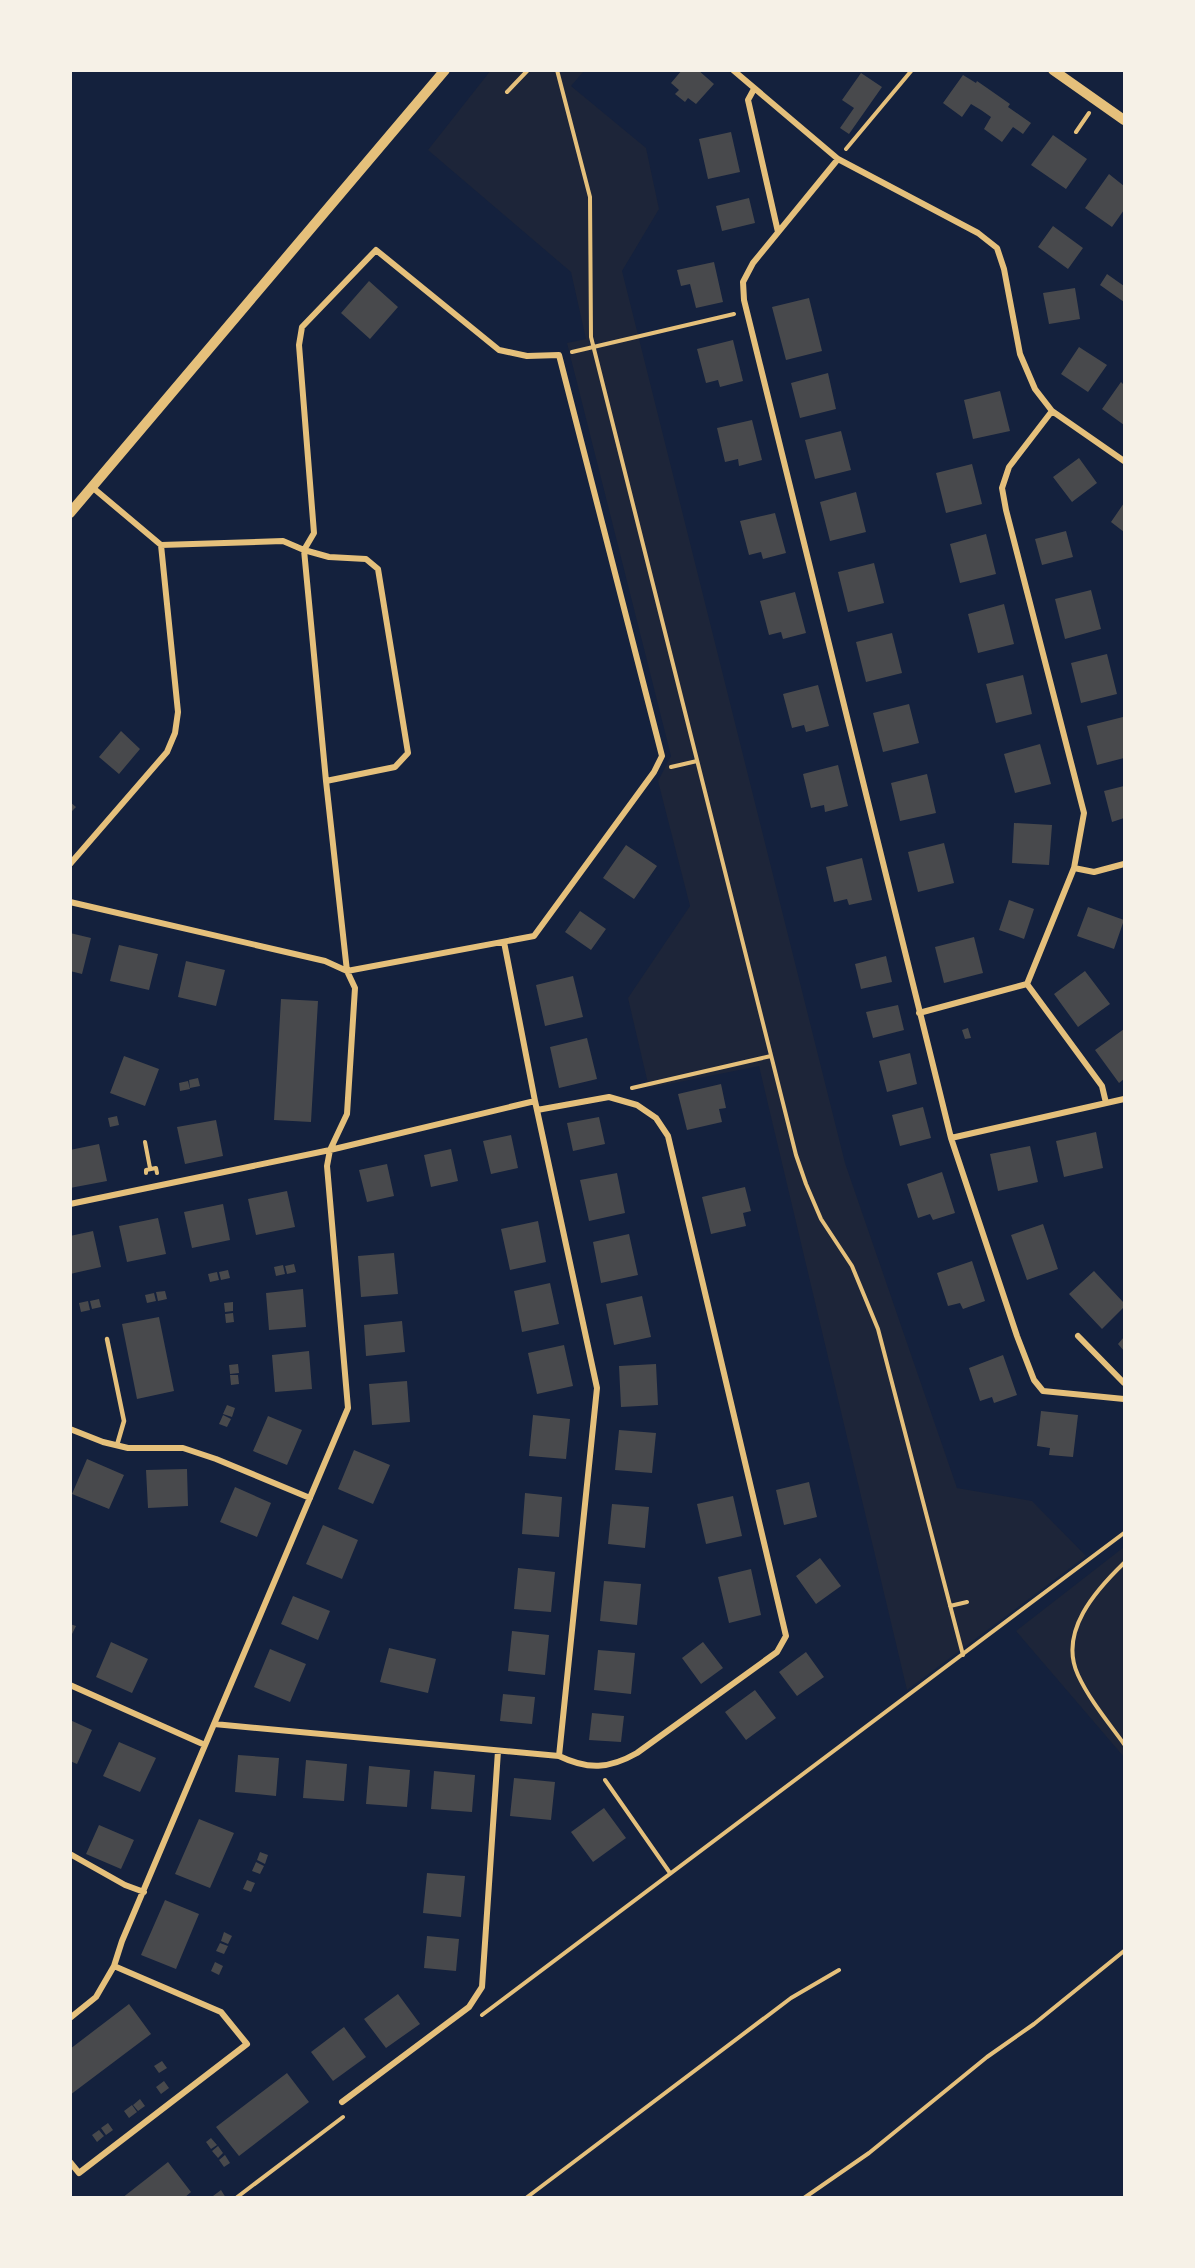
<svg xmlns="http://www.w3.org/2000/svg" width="1195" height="2268" font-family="Arial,sans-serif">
<rect width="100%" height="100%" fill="#14213d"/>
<path fill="#1d2539" d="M491 70 584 71 571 86 646 148 659 209 622 271 845 1163 957 1488 1032 1501 1086 1556 907 1690 759 1066 649 1088 628 998 690 906 658 781 671 756 567 343 586 339 571 272 428 150Z
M1124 1547V1757L1016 1631Z"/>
<path fill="#48494c" d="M682 70H698L714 84 696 104 688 98 685 102 675 94 679 90 671 83Z
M861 73 882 87 849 134 840 128 854 108 842 100Z
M963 75 976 83 977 81 1010 104 1008 107 1031 123 1023 134 1013 127 1002 142 984 129 991 117 981 110 971 104 962 117 943 103Z
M731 132 740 172 708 179 699 139Z
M1053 135 1087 159 1066 189 1031 165Z
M1109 174 1124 186V210L1112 227 1085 208Z
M749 198 755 223 722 231 716 206Z
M1053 226 1083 248 1068 269 1038 247Z
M714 262 723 302 696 308 690 284 681 286 677 270Z
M1107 274 1124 286V302L1100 285Z
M369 281 398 307 370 339 341 313Z
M1075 288 1080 319 1049 324 1043 293Z
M809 298 822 351 786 360 772 307Z
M733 340 743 381 720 387 718 380 706 383 697 349Z
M1079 347 1107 365 1088 392 1061 374Z
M828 373 836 409 800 418 791 383Z
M1121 382 1124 385V425L1102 409Z
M1000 391 1010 431 973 439 964 400Z
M752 420 762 460 739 466 738 459 725 462 717 428Z
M841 431 851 470 815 479 805 440Z
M1079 458 1097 483 1072 502 1053 477Z
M972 464 982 504 946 513 936 473Z
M856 492 866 532 830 541 820 502Z
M1124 503V532L1111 522Z
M775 513 786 553 763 559 761 552 749 555 740 521Z
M1066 531 1073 557 1042 565 1035 539Z
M986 534 996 574 960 583 950 544Z
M874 563 884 603 848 612 838 572Z
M1091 590 1101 629 1065 639 1055 599Z
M795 592 806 633 783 639 781 632 769 635 760 601Z
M1004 604 1014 644 978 653 968 614Z
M892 633 902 673 866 682 856 642Z
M1107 654 1117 694 1081 703 1071 663Z
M1023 675 1032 714 996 723 986 684Z
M818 685 829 726 806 732 804 725 792 728 783 694Z
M909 704 919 743 883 752 873 713Z
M1123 717 1124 758 1097 765 1087 726Z
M121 731 140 749 119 774 99 757Z
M1040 744 1051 784 1015 793 1004 754Z
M838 765 848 806 825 812 824 805 811 808 803 774Z
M927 774 936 813 900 821 891 783Z
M1124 786V818L1112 822 1104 791Z
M70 802 76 807 70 813Z
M1014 823 1052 825 1049 865 1012 863Z
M944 843 954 883 918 892 908 852Z
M626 845 657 866 634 899 603 878Z
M862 858 872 900 849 905 847 899 834 902 826 867Z
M1009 900 1034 909 1024 939 999 930Z
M1088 907 1124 920 1114 949 1077 936Z
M580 911 606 929 591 950 565 932Z
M70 933 91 938 82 974 70 971Z
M974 937 983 973 944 983 935 947Z
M119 945 158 954 149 990 110 981Z
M886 956 892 982 861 989 855 964Z
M186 961 225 970 216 1006 178 997Z
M1085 971 1110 1004 1078 1027 1054 994Z
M573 976 583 1017 545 1026 536 985Z
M281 999 318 1001 311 1122 274 1120Z
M898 1005 904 1030 873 1038 866 1012Z
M968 1028 971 1038 965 1039 962 1030Z
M1124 1029V1079L1119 1083 1095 1050Z
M587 1038 597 1079 559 1088 550 1047Z
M910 1053 917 1084 887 1092 879 1061Z
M124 1056 159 1069 145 1106 110 1093Z
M198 1078 200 1086 190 1088 189 1080Z
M188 1081 190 1089 180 1091 179 1083Z
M721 1084 726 1108 719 1109 722 1122 687 1130 678 1094Z
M923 1107 931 1138 900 1146 892 1115Z
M117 1116 119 1125 110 1127 108 1118Z
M599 1117 605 1144 573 1151 567 1123Z
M216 1120 223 1156 185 1164 177 1127Z
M1096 1132 1103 1168 1064 1177 1056 1141Z
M511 1135 518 1168 491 1174 483 1141Z
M99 1144 107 1181 70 1188V1150Z
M1030 1146 1038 1182 998 1191 990 1154Z
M451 1149 458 1181 431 1187 424 1155Z
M387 1164 394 1196 367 1202 359 1170Z
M942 1172 955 1213 933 1220 930 1214 918 1218 907 1184Z
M617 1173 625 1213 589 1221 580 1180Z
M745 1187 751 1211 743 1213 746 1226 711 1234 702 1197Z
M287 1191 295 1227 256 1235 248 1199Z
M223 1204 230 1240 192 1248 184 1212Z
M158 1218 166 1254 127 1262 119 1226Z
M538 1221 546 1262 510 1270 501 1229Z
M1043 1224 1058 1269 1027 1280 1011 1235Z
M93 1231 101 1267 70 1274V1236Z
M629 1234 638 1275 601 1283 593 1242Z
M394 1253 398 1294 361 1297 358 1256Z
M972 1261 985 1301 963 1309 960 1303 948 1306 937 1273Z
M294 1264 296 1272 287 1274 285 1266Z
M283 1265 285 1274 276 1276 274 1267Z
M228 1270 230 1278 221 1280 219 1272Z
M1094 1271 1124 1303V1307L1102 1329 1069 1294Z
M217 1272 219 1280 210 1282 208 1274Z
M550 1283 559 1324 522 1332 514 1291Z
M303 1289 306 1327 269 1330 266 1293Z
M165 1291 167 1299 158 1301 156 1292Z
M154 1293 156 1301 147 1303 145 1295Z
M642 1296 651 1337 614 1345 606 1304Z
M99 1299 101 1307 92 1309 90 1301Z
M88 1301 90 1310 81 1312 79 1303Z
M233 1302V1311L225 1312 224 1303Z
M233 1313 234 1322 226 1323 225 1314Z
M159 1317 174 1391 137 1399 122 1324Z
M402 1321 405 1352 366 1356 364 1325Z
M1124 1337V1351L1118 1344Z
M564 1345 573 1386 537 1394 528 1353Z
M309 1351 312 1389 275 1392 272 1355Z
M1003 1355 1017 1395 994 1403 992 1397 980 1401 969 1368Z
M238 1364 239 1373 230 1374 229 1365Z
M656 1364 658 1405 621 1407 619 1366Z
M230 1375H238L239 1384 231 1385Z
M407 1381 410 1422 372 1425 369 1384Z
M227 1405 235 1408 232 1417 223 1414Z
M1041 1411 1078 1415 1073 1457 1049 1455 1050 1448 1037 1446Z
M223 1415 231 1419 227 1427 219 1424Z
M533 1415 570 1419 566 1459 529 1456Z
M268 1416 302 1430 287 1465 253 1451Z
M619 1430 656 1433 652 1473 615 1470Z
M354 1450 390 1465 373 1504 338 1489Z
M87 1459 124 1475 109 1509 72 1494Z
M187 1469 188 1506 148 1508 146 1470Z
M809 1482 817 1517 784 1525 776 1490Z
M235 1487 271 1503 257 1537 220 1522Z
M525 1493 562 1497 559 1537 522 1534Z
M733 1496 742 1536 706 1544 697 1504Z
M612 1504 649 1507 645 1548 608 1544Z
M323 1525 358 1540 342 1579 306 1564Z
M820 1558 841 1586 816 1604 796 1576Z
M518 1568 555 1572 551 1612 514 1609Z
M751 1569 761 1615 729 1623 718 1577Z
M604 1581 641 1584 637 1625 600 1621Z
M293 1596 330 1611 318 1640 281 1624Z
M70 1624 76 1626 70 1638Z
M512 1631 549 1635 545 1675 508 1671Z
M111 1642 148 1659 132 1693 96 1677Z
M703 1642 723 1668 701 1684 682 1658Z
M389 1648 436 1659 428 1693 380 1682Z
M270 1649 306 1664 290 1702 254 1687Z
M598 1650 635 1653 631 1694 594 1690Z
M806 1652 824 1677 797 1696 779 1672Z
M755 1690 776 1718 746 1740 725 1712Z
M503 1694 535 1697 532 1724 500 1721Z
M592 1713 624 1716 621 1742 589 1740Z
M70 1720 92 1730 77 1764 70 1761Z
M119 1742 156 1758 140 1792 103 1776Z
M238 1755 279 1758 276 1796 235 1792Z
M306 1760 347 1764 344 1801 303 1798Z
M369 1766 410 1770 407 1807 366 1804Z
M434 1771 475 1775 472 1812 431 1809Z
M514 1778 555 1782 551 1820 510 1816Z
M604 1808 626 1838 593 1862 571 1832Z
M199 1819 234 1833 210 1888 175 1874Z
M99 1825 134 1840 121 1869 86 1854Z
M260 1852 268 1855 265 1864 257 1860Z
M256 1862 264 1866 260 1874 252 1871Z
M427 1873 465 1876 461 1917 423 1913Z
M247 1880 255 1883 251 1892 243 1889Z
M165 1900 199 1914 176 1969 141 1955Z
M224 1932 232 1936 228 1944 221 1941Z
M427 1936 459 1939 456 1971 424 1968Z
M220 1943 228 1946 224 1954 216 1951Z
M215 1962 223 1966 219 1975 211 1971Z
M398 1994 420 2024 386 2048 364 2019Z
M129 2004 151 2034 70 2095V2049Z
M344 2027 366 2057 333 2081 311 2052Z
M162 2061 167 2068 159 2073 154 2066Z
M287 2073 309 2102 239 2156 216 2127Z
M164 2081 169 2088 161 2094 156 2087Z
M140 2099 145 2106 138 2111 133 2105Z
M132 2105 137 2112 129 2118 124 2111Z
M108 2123 113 2130 106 2135 101 2128Z
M99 2130 104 2136 97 2142 92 2135Z
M211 2138 217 2145 211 2149 206 2142Z
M218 2146 223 2153 218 2158 212 2151Z
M225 2155 230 2163 224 2167 219 2160Z
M168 2162 191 2192 184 2198H122Z
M221 2190 226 2198H214L213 2196Z"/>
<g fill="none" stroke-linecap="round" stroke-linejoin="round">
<path stroke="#e5c07b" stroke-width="4" d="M557 70 590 197 591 337 796 1155 806 1184 821 1219 852 1266 878 1329 963 1655
M507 92 528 70
M1076 132 1089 113
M846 149 912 70
M572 352 734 314
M671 767 697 761
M632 1088 771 1056
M145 1142 150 1168
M146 1173V1170L156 1168 157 1173
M1124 1563C1096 1590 1058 1632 1078 1675 1089 1699 1108 1722 1124 1744
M950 1606 967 1602
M605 1780 670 1873
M482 2015 1124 1533
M236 2198 343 2117
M526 2198 791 1998 839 1970
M804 2198 869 2153 987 2057 1034 2024 1124 1951"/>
<path stroke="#e5c07b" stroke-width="4.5" d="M107 1339 124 1421 117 1445"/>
<path stroke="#e5c07b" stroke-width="6" d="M733 70 838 159 978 233 997 248 1004 269 1020 354 1035 389 1052 411 1124 461
M754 89 748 100 778 232
M838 159 753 263 743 282 744 300 951 1138 1017 1336 1034 1380 1043 1391 1124 1399
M1052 411 1009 467 1002 488 1006 510 1084 813 1074 868
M92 487 161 545 283 541 304 550 326 781 347 971 534 936 654 772 662 756 559 355 527 356 499 350 376 250 302 327 299 345 314 533 304 550 329 557 366 559 378 569 408 753 395 767 326 781
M70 864 167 752 175 733 178 712 161 545
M70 902 325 961 347 971 355 988 347 1114 330 1150 327 1166 348 1408 122 1941 114 1966 96 1997 70 2018
M504 942 535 1101
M1027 984 1102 1086 1106 1103
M919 1013 1027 984 1074 868 1094 872 1124 864
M537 1110 609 1097 637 1105 656 1118 668 1136 786 1636 777 1652 637 1753C609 1769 588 1770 559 1756
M951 1138 1124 1099
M70 1204 330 1150 535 1101 597 1388 559 1756 214 1724
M1078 1336 1124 1383
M70 1429 103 1442 128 1448H183L216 1459 310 1498
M70 1685 205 1745
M70 1854 125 1885 144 1892
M342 2102 469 2007 482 1987 498 1751
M70 2162 79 2173 247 2044 221 2012 114 1966"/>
<path stroke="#e5c07b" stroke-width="10" d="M1053 70 1124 120
M70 513 445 70"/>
</g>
<rect width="1195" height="2268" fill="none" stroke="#f6f1e7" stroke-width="144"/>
</svg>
